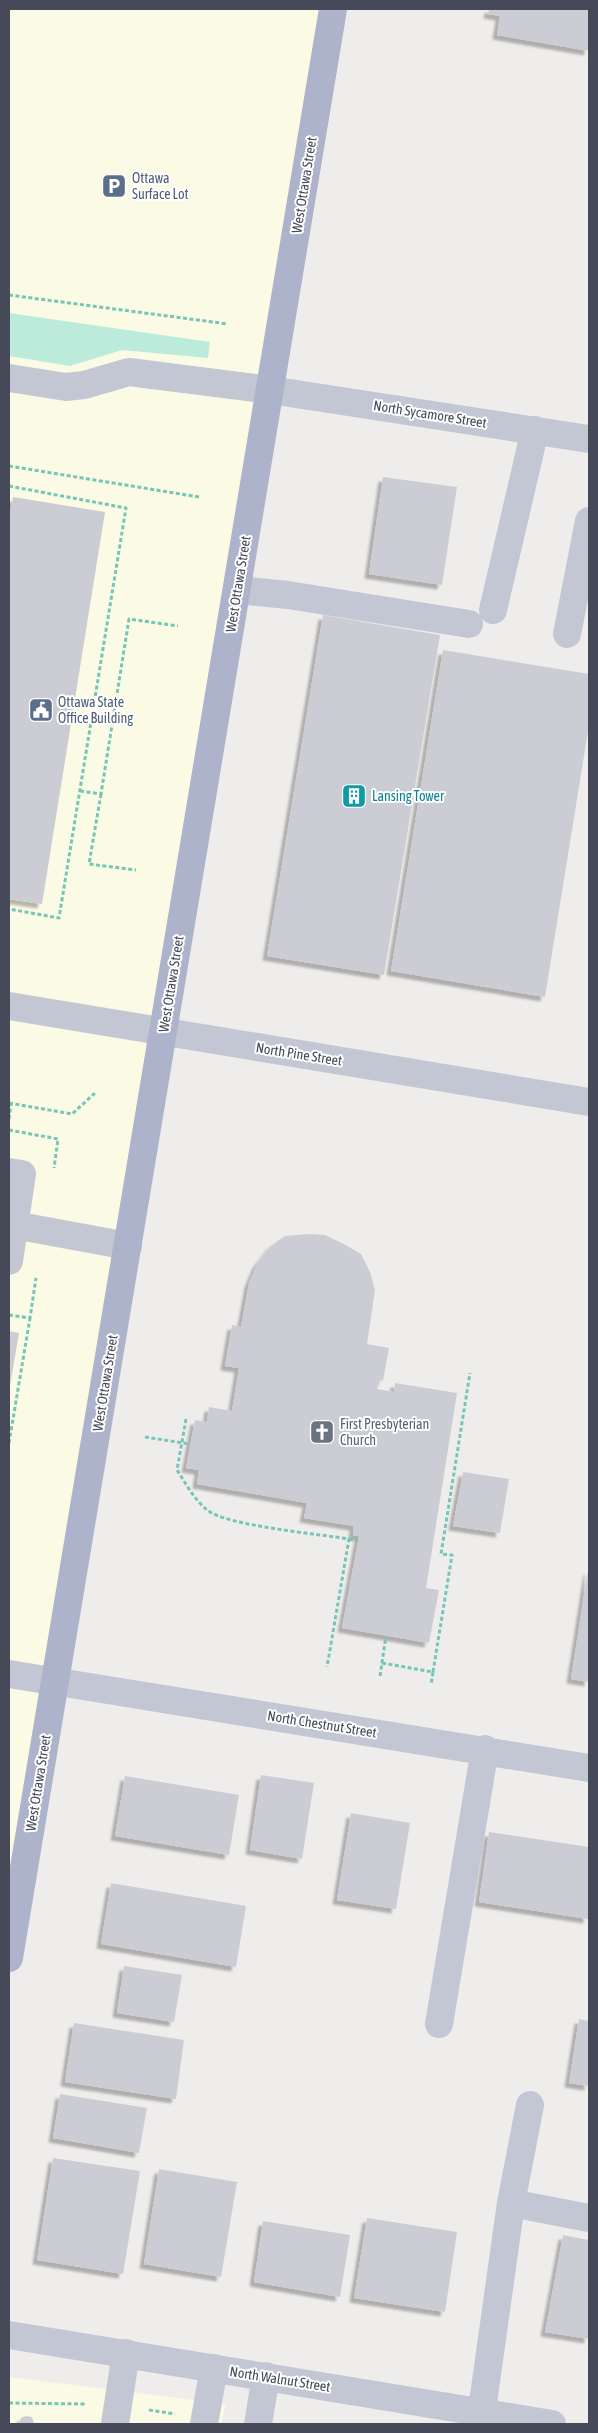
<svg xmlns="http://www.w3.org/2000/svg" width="598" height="2433" font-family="'Asap Condensed',sans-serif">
<defs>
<filter id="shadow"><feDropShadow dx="-4.5" dy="4.5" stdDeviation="1" flood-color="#0004"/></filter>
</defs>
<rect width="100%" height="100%" fill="#efedec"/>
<path fill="#fafae5" d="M9 9H332L55 1681 9 1875Z
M9 2377 226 2404 221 2424H9Z"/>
<path fill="#bcebdc" d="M9 313 210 342 208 358 122 350 70 366 9 356Z"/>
<path fill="#cccdd4" filter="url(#shadow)" d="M489 9H589V51L497 35 500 16 488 14Z
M383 477 457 487 442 585 369 574Z
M13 497 105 512 42 904 9 899V522Z
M323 615 440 635 384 975 267 956Z
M443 650 589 674V725L545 997 391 971Z
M308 1234 325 1235 344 1244 361 1254 370 1272 375 1290 367 1344 389 1348 383 1381 379 1380 377 1389 394 1392 395 1383 457 1393 426 1588 439 1590 429 1643 342 1628 359 1536 353 1535 354 1526 304 1518 307 1503 197 1484 199 1470 186 1468 195 1420 207 1422 209 1407 232 1411 239 1368 225 1366 232 1325 241 1327 249 1283 257 1264 271 1246 285 1236Z
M9 1331 19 1333 10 1386H9Z
M463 1472 509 1479 500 1533 453 1526Z
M588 1570 589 1571V1682L571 1679Z
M261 1775 314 1783 302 1859 250 1850Z
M125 1776 239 1795 229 1855 115 1836Z
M351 1813 410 1823 396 1909 337 1900Z
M489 1832 589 1847 588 1919 479 1902Z
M111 1883 246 1906 236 1967 101 1944Z
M124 1966 182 1975 174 2022 117 2013Z
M579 2019 589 2021V2086L569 2083Z
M74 2023 184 2040 176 2099 65 2082Z
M60 2094 147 2108 139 2153 53 2138Z
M53 2158 140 2171 123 2274 37 2260Z
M159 2169 237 2182 221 2277 144 2264Z
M367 2218 457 2232 445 2312 354 2298Z
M263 2221 350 2235 340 2297 254 2282Z
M563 2235 589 2240V2339L545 2332Z
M26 2416 32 2417 34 2424H20L21 2418Z"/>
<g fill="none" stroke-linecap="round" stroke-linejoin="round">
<path stroke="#76c6b7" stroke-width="3" stroke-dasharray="4 2.5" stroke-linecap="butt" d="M9 295 228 324
M9 466 199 497
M9 486 126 508 59 918 9 909
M80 791 101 794 129 619 178 626
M101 794 89 864 136 870
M9 1103 72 1114 95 1093
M9 1119 11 1104
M9 1130 58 1139 54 1168
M9 1315 30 1318 36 1278
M186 1419 177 1470C186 1484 194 1499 207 1510 227 1526 320 1534 349 1539L327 1667
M145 1437 190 1444
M9 1443 30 1318
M349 1539 358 1541
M382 1663 433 1672 431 1685
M433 1672 452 1555 441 1554 470 1373
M380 1676 386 1636
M9 2403 86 2404
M149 2410 175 2414"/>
<path stroke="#c3c7d3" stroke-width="28" d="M9 378 66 387 84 385 129 372 270 390 589 439
M237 590 288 595 469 624
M493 610 535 430
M567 634 589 521
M9 1006 589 1102
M9 1172 22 1174 9 1261
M14 1225 128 1246
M9 1674 589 1768
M439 2024 485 1749
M511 2203 589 2218
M9 2335 552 2424
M115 2424 126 2353
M204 2424 214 2368
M258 2424 266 2376
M480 2424 511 2203 530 2105"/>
<path stroke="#adb3ca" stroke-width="28" d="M9 1958 333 9"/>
</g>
<defs>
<symbol id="parking-square" viewBox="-11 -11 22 22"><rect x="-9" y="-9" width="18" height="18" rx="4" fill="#5c6f8a" stroke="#fff"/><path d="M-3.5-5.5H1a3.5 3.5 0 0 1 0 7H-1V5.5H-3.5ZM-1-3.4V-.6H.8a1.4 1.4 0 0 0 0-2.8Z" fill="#fff"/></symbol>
<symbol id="civic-square" viewBox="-11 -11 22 22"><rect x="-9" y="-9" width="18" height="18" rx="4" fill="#5c6f8a" stroke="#fff"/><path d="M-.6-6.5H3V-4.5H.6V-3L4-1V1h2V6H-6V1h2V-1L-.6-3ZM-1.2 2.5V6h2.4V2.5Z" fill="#fff"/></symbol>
<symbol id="building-square" viewBox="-11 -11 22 22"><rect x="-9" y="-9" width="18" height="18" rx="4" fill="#0f9aa8" stroke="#fff"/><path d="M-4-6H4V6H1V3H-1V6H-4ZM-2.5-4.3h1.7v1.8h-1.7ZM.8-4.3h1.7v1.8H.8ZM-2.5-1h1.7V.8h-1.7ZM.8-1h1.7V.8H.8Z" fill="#fff"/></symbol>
<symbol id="church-square" viewBox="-11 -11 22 22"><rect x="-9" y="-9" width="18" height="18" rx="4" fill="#6b7280" stroke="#fff"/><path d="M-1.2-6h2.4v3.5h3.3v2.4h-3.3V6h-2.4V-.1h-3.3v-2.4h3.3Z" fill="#fff"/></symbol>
</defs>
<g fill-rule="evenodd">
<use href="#parking-square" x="100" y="172" width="28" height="28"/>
<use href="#civic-square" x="27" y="696" width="28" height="28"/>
<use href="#building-square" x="340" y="782" width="28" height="28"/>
<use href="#church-square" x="308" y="1418" width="28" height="28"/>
</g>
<g text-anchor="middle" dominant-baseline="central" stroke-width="4" stroke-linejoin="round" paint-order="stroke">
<g font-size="14" fill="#4e5e75" stroke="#fff" text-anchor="start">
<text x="132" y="178">Ottawa<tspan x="132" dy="16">Surface Lot</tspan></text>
<text x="58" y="702">Ottawa State<tspan x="58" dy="16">Office Building</tspan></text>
</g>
<g font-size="14" fill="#464a58" stroke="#fff">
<text transform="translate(304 185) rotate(-81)">West Ottawa Street</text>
<text transform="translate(430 414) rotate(9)">North Sycamore Street</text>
<text transform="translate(238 584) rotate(-81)">West Ottawa Street</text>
<text transform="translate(171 984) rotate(-81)">West Ottawa Street</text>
<text transform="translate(299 1054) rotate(9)">North Pine Street</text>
<text transform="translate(105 1383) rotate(-81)">West Ottawa Street</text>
<text transform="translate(322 1724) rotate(9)">North Chestnut Street</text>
<text transform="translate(38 1783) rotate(-81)">West Ottawa Street</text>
<text transform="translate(280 2379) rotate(9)">North Walnut Street</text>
</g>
<g font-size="14" fill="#0d838f" stroke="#fff" text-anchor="start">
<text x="372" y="796">Lansing Tower</text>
</g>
<g font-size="14" fill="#5b616d" stroke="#fff" text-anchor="start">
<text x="340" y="1424">First Presbyterian<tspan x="340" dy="16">Church</tspan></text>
</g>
</g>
<rect width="598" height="2433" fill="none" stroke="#464a58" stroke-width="20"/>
</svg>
